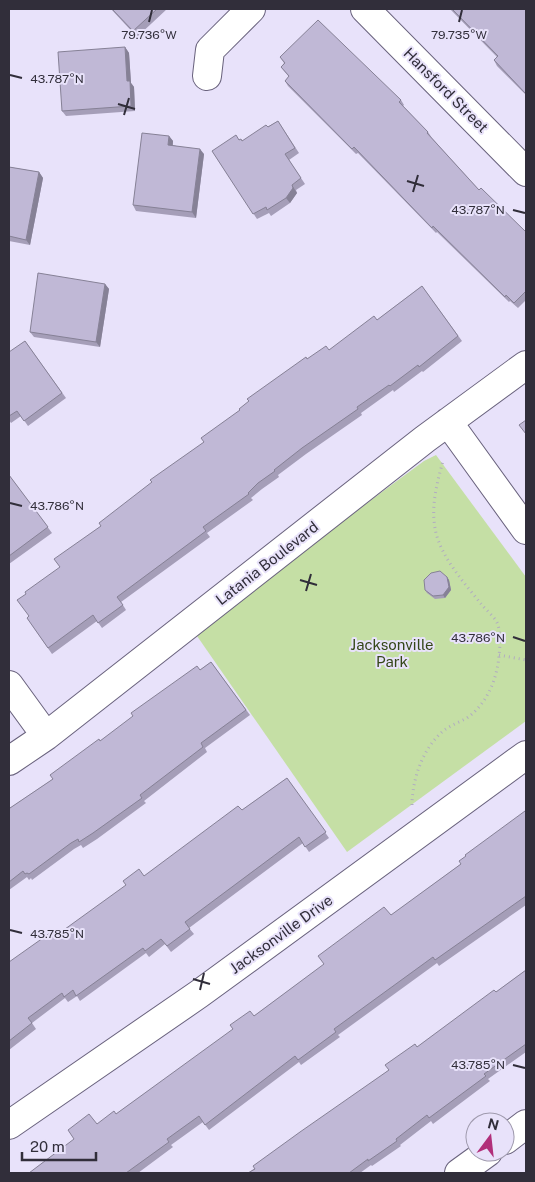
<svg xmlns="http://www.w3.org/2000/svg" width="535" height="1182" font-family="'Public Sans',sans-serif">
<rect width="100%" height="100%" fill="#e8e2fa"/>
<path fill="#c5dfa5" d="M436 455 526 577V721L347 852 197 636C271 575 346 518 424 461Z"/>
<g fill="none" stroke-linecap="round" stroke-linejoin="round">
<defs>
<path id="street" d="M365 9 526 172
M207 76 210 50 251 9
M448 422 526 530
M9 685 46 736
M9 761 46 736 425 439 526 365
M9 1125 199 994 526 755
M505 1140 526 1124
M459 1173 488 1152"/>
</defs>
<use href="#street" stroke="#69627d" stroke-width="30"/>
<path stroke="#b1acc0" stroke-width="3" stroke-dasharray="1 4" stroke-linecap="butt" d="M499 655 526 660
M412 805C412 781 422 750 441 733 448 726 458 723 467 718 487 704 497 679 499 656 500 646 501 635 498 625 496 618 487 611 482 605 465 584 439 555 435 528 431 505 437 483 443 461"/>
<use href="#street" stroke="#fff" stroke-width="28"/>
</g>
<path fill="#a59eb8" d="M111 9H167L137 37Z
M450 9H526V95L497 66 494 60 497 57Z
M125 47 129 53 131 83 134 87 135 111 66 116 62 111Z
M280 57 401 100 404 105 403 106 428 132 432 138 479 190 526 232V300L518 308 510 301 509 302 437 232 436 233 358 153 356 154 288 86 285 81 289 77 281 67 284 63Z
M278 121 299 153 289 160 305 184 296 190 297 193 290 203 271 216 269 213 257 219 212 151 239 139 242 141Z
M169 136 173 141V145L204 154 196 218 136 211 133 205Z
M9 167 39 172 43 178 30 245 9 241Z
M105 284 109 289 100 347 34 337 30 332Z
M422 286 462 341 423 372 422 371 394 392 393 390 361 413 362 415 306 454 278 475 279 477 262 489 251 498 253 500 207 533 210 537 121 602 126 610 102 628 97 621 52 654 27 618 60 567 101 526 204 442 240 410 307 359 329 350 377 320Z
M25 341 66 398 28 426 21 416 11 423 9 420V364Z
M9 475 52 533 9 564Z
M447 577 449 580 451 590 445 598 435 599 427 593 425 590Z
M211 662 250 715 205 748 207 752 144 801 146 803 97 839 83 848 81 845 74 849 32 880 31 878 29 880 27 877 9 890V806L10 808 53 779 100 741Z
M287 778 329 838 309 852 303 843 189 928 194 934 171 952 165 944 149 957 146 953 80 1001 77 996 68 1002 65 998 32 1023 36 1029 9 1050V962L54 937 242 810Z
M526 813V905L439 966 437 963 338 1035 340 1037 301 1065 299 1062 209 1130 203 1122 171 1145 173 1147 138 1173H29L97 1124 116 1114 254 1016 461 864Z
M526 970V1052L488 1079 490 1081 433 1124 431 1121 400 1145 401 1146 372 1166 371 1165 360 1173H248L389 1070 417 1047 496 992Z"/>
<path fill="#868196" d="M125 47 129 53 131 83 134 87 135 111 131 106 127 81Z
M169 136 173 141 172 150 168 145Z
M200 149 204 154 196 218 192 212Z
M39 172 43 178 30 245 26 240Z
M292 185 297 193 290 203 286 198Z
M105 284 109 289 100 347 96 342Z
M447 577 449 580 451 590 445 598 443 595Z"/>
<path fill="#c0b8d6" stroke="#868196" d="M112 9H157L133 31Z
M452 9H526V94L494 60 498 56Z
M318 20 401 100 399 102 428 132 427 133 479 190 481 188 526 232V291L514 303 506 295 505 297 433 226 432 228 354 147 352 149 285 81 289 76 281 67 285 63 280 57Z
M125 47 127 81H130L131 106 62 111 58 52Z
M278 121 295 148 285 154 301 178 292 185 293 188 286 198 267 210 266 207 253 214 212 151 236 135 239 140 241 139 242 141 266 125 268 127Z
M142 133 169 136 168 145 200 149 192 212 133 205Z
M9 167 39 172 26 240 9 236Z
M38 273 105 284 96 342 30 332Z
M422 286 458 336 419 367 418 365 390 386 389 385 357 407 358 409 302 448 274 470 275 471 258 483 248 493 249 494 203 527 206 531 117 597 123 605 98 623 93 615 48 648 27 618 29 616 17 600 26 594 25 592 60 567 54 559 101 526 99 523 152 482 150 480 204 442 201 438 240 410 239 409 249 401 247 399 306 357 307 359 326 346 329 350 374 316 377 320Z
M25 341 62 393 24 421 17 411 9 416V352Z
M526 420V434L519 425Z
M9 475 48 527 9 556Z
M440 571 447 577 449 587 443 595 433 596 425 590 424 580 431 573Z
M211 662 246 710 201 743 203 747 140 795 142 798 93 833 79 842 78 839 71 843 29 874 27 873 25 874 23 871 9 882V806L10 808 53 779 50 775 99 739 100 741 133 716 131 713 197 666 200 670Z
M287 778 326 832 305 847 299 837 185 922 190 929 167 946 161 939 145 951 143 948 76 996 73 990 64 997 62 993 28 1018 32 1023 9 1041V962L50 933 54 937 126 885 123 881 139 869 144 876 238 806 242 810Z
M525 811 526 813V896L435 960 433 957 334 1029 336 1032 298 1060 295 1056 205 1125 199 1116 167 1139 169 1142 126 1173H29L74 1139 68 1130 89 1114 97 1124 114 1111 116 1114 233 1029 230 1025 250 1011 254 1016 324 964 318 956 384 907 391 915 461 864 459 861 466 856 465 855Z
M526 970V1044L484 1074 486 1076 429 1118 427 1115 396 1139 397 1141 368 1161V1159L349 1173H248L255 1169 253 1166 300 1132 389 1070 385 1065 415 1044 417 1047 494 990 496 992Z"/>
<path fill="none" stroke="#312e3a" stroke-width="2" d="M149 22 152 10M459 22 462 10M10 75 22 78M118 104 135 109M124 115 129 98M407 181 424 186M413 192 418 175M513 210 525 213M10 503 22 506M300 580 317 585M306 591 311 574M513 637 525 641M10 930 22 933M193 979 210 984M200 990 204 973M513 1065 525 1068"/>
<g text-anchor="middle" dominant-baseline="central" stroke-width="4" stroke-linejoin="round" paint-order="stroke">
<g font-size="15" fill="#312e3a" stroke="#e8e2fa">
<text transform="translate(446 90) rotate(45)">Hansford Street</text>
<text transform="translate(267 563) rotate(-38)">Latania Boulevard</text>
<text transform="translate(281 934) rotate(-36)">Jacksonville Drive</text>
</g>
<g font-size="15" fill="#354718" stroke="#e8e2fa">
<text x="392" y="644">Jacksonville<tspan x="392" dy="17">Park</tspan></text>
</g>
</g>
<g font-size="12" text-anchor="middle" fill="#312e3a" stroke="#e8e2fa" stroke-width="4" stroke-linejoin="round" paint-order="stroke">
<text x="149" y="39">79.736°W</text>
<text x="459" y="39">79.735°W</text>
<text x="57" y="83">43.787°N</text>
<text x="478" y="214">43.787°N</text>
<text x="57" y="510">43.786°N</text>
<text x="478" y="642">43.786°N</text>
<text x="57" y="938">43.785°N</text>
<text x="478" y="1069">43.785°N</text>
</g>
<rect width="535" height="1182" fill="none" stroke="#312e3a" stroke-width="20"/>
<g transform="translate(490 1137) rotate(15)"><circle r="24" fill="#e8e2fa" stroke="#9f9aad"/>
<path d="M0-4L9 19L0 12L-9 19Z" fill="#b12f7a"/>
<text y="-8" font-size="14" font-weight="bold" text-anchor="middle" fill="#312e3a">N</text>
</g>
<path d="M22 1152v8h74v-8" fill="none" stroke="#312e3a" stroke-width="2.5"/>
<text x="30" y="1152" font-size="15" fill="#312e3a" stroke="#e8e2fa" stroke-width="4" paint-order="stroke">20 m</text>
</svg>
